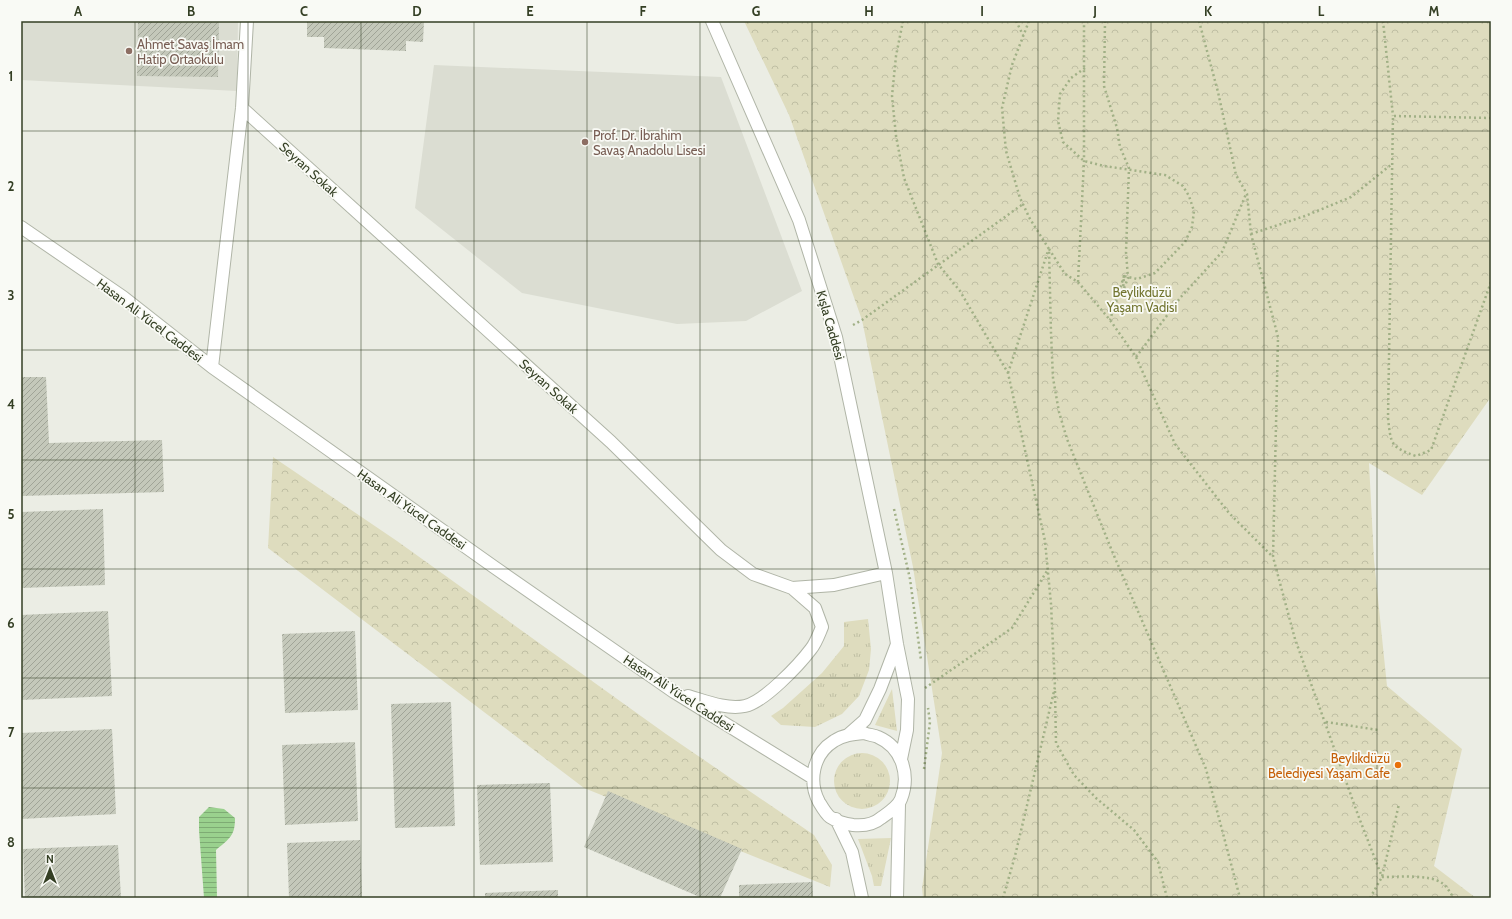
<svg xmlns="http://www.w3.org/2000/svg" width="1512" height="919" font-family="Cabin,sans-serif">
<defs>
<pattern id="grass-tufts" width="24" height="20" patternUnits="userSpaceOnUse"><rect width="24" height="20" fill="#dedcbe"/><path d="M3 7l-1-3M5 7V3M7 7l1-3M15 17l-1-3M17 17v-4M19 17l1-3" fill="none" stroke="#bfbea3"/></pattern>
<pattern id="park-crowns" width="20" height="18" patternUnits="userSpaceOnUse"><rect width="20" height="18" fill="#dedcbe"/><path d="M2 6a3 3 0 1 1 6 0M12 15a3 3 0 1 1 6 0" fill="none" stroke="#bfbea3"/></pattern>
<pattern id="water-rules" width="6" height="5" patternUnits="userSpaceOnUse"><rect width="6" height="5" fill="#9ad18e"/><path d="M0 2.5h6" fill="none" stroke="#7eab74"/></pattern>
<pattern id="building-hatch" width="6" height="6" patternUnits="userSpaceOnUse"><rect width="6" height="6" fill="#c4c8ba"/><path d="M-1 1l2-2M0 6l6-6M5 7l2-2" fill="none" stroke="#a0a497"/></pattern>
</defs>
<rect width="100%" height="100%" fill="#ebede4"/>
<path fill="#dbddd2" d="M21 21H238L237 91 21 80Z
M434 65 721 77 802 291 746 321 677 324 522 293 415 208Z"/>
<path fill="url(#grass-tufts)" d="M868 619 871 649 869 670 859 696 842 714 815 727 781 725 771 716 783 708 822 673 844 646V622Z
M892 689 897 731 875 725Z
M834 781a28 28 0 1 1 56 0a28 28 0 1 1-56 0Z
M891 838 881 886H874L872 876 858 839Z"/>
<path fill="url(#park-crowns)" d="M744 21H1491V397L1422 495 1369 463 1374 560 1387 686 1462 749 1434 866 1476 898H923L922 888 942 753 913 567 862 320 789 115Z
M273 457 397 541 666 734 814 835 832 865 830 887 584 788 268 548Z"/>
<path fill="url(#water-rules)" d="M209 807 224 809 235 818C235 836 230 838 216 850L217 898H204L199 830V817Z"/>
<path fill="url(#building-hatch)" d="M138 21H219L218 77 137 76Z
M307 21H424L423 42 406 41V51L324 48V37H307Z
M21 377H46L49 443 162 440 164 492 21 496Z
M103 509 105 585 21 588V512Z
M108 611 112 696 21 700V615Z
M355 631 358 710 285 713 282 634Z
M451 702 455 826 395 828 391 704Z
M112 729 116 814 21 819V733Z
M355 742 358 821 285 825 282 745Z
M550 783 553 862 480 865 477 785Z
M608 791 742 849 720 898H702L584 847Z
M360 840 362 898H289L287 843Z
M118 845 121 898H25L23 849Z
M812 882 813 898H739V885Z
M558 890V898H485V893Z"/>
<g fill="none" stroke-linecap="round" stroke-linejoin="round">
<defs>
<path id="street" d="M712 21 799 220 836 337 886 573 897 644 908 699 907 730 901 759
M242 108 611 442 721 550 753 574 792 588 834 585 886 573
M21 227 123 297 212 367 494 567 674 692 813 778
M212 367 242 108 247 21
M688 696C705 701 727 710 745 706 764 702 799 665 811 649 816 643 819 634 822 627L815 608 792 588
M864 733C868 735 874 735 878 737 903 748 910 776 901 799 898 807 888 813 881 818 873 825 864 826 853 825 846 824 836 821 830 817 826 814 822 807 819 802 808 781 813 754 834 741 843 735 853 734 864 733Z
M848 735 865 720 880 689 897 644
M836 819 852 852 862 898
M897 898 899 804"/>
</defs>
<use href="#street" stroke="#b0b5a7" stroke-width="14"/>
<path stroke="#a1b086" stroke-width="2.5" stroke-dasharray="2 3" stroke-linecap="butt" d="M903 21 896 56 892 96 896 136 904 178 938 264 960 291 1008 373 1045 541 1051 604 1055 687 1015 856 1003 898
M1016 21 1023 35
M1029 21 1012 65 1002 108 1006 151 1020 198 1030 219 1049 249 1051 333 1053 378 1059 412 1067 439 1112 551 1206 769 1240 898
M1105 21 1104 86 1117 128 1120 147 1129 168 1126 252 1128 278 1123 291 1124 276 1110 320
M1199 21 1218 92 1236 175 1247 194 1251 234 1278 337 1273 557 1295 639 1358 815 1382 877
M1383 21 1393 116
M1085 68 1071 78 1060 94 1058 121 1063 142 1084 161 1104 166 1165 175 1183 186 1189 196 1194 211 1192 227 1185 242 1155 273 1137 279 1124 276
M1491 118 1393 116 1388 418C1391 444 1390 447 1416 456L1431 450 1491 282
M1251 234 1305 216 1351 197 1392 164
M1049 249 1065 274 1078 282 1110 320 1136 357 1175 444 1229 513 1273 557
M1078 282 1084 161V21
M853 325 862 320 1023 204
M1136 357 1180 298 1222 252 1246 194
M1008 373 1048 251
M894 509 910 579 921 660
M925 688 1012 628 1047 571
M1055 691 1056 743 1074 775 1096 798 1134 830 1158 862 1167 898
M1326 722 1378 730
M924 769 930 722 928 708
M1382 877C1398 877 1429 874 1442 883 1447 886 1450 893 1454 898
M1370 898 1382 877 1399 804"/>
<use href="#street" stroke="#fff" stroke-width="12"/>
</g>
<path fill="none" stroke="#343f24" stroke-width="1" stroke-opacity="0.55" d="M135 21V898M248 21V898M361 21V898M474 21V898M587 21V898M700 21V898M812 21V898M925 21V898M1038 21V898M1151 21V898M1264 21V898M1377 21V898M21 131H1491M21 241H1491M21 350H1491M21 460H1491M21 569H1491M21 678H1491M21 788H1491"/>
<g fill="#8d6e63" stroke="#f9faf5" stroke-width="1.5">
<circle cx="129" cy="51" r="4"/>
<circle cx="585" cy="142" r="4"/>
</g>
<circle fill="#e8710a" stroke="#f9faf5" stroke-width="1.5" cx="1398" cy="765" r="4"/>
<g text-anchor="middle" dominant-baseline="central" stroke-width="3.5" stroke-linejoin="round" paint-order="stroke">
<g font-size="13" fill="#785e54" stroke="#f9faf5" text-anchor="start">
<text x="137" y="44">Ahmet Savaş İmam<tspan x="137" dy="15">Hatip Ortaokulu</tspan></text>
<text x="593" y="135">Prof. Dr. İbrahim<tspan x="593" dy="15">Savaş Anadolu Lisesi</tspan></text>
</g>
<g font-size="13" fill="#343f24" stroke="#f9faf5">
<text transform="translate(309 169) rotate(42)">Seyran Sokak</text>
<text transform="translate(150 320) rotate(37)">Hasan Ali Yücel Caddesi</text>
<text transform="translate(831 325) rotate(74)">Kışla Caddesi</text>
<text transform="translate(549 386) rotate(42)">Seyran Sokak</text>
<text transform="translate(412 509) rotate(35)">Hasan Ali Yücel Caddesi</text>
<text transform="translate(679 693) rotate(33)">Hasan Ali Yücel Caddesi</text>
</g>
<g font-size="13" fill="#72752f" stroke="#f9faf5">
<text x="1142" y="292">Beylikdüzü<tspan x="1142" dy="15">Yaşam Vadisi</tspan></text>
</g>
<g font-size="13" fill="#c56008" stroke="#f9faf5" text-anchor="end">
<text x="1390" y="758">Beylikdüzü<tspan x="1390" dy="15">Belediyesi Yaşam Cafe</tspan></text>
</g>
</g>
<rect width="1512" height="919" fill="none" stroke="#f9faf5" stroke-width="44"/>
<g transform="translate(50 869)" stroke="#f9faf5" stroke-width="3" paint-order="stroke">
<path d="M0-3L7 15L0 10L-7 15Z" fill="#343f24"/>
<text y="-6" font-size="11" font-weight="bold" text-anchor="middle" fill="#343f24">N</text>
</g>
<rect x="22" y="22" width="1468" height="875" fill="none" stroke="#343f24" stroke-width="1.5"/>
<g font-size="13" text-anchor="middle" font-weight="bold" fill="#343f24">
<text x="78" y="16">A</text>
<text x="191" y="16">B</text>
<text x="304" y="16">C</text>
<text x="417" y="16">D</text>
<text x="530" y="16">E</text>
<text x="643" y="16">F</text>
<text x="756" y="16">G</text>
<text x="869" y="16">H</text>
<text x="982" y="16">I</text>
<text x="1095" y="16">J</text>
<text x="1208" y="16">K</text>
<text x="1321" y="16">L</text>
<text x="1434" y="16">M</text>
<text x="11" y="81">1</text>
<text x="11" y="191">2</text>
<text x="11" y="300">3</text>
<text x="11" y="409">4</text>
<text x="11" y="519">5</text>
<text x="11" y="628">6</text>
<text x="11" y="737">7</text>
<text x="11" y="847">8</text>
</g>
</svg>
